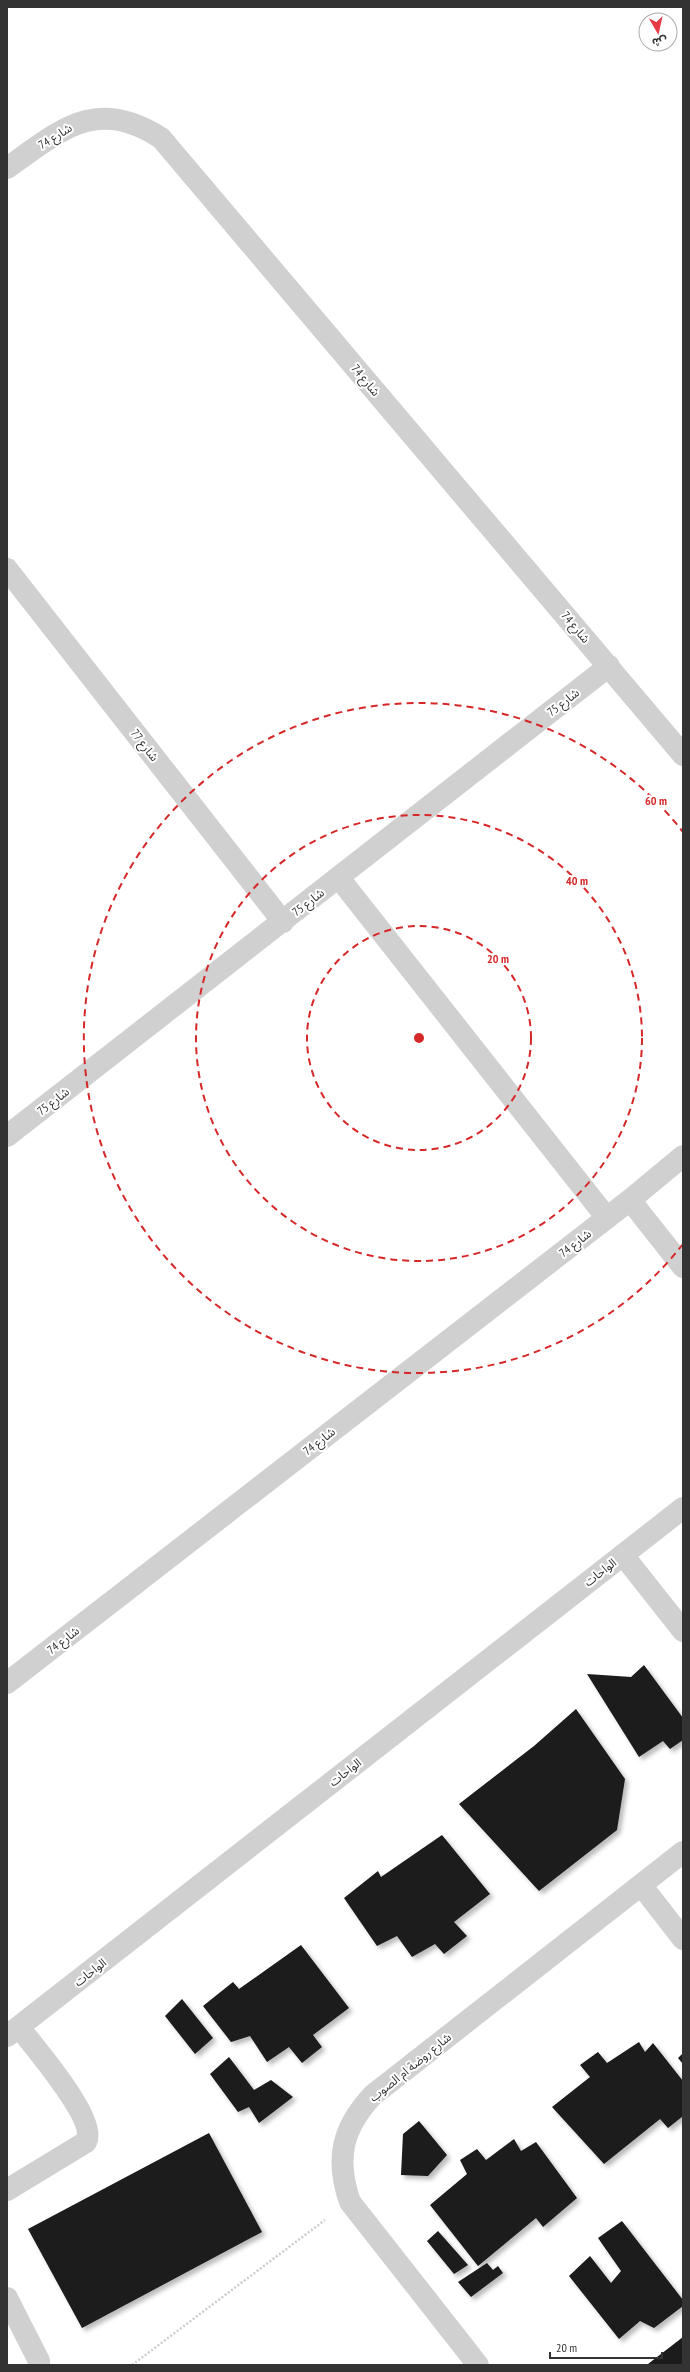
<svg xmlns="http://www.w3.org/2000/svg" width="690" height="2372" font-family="'PT Sans Narrow','Noto Sans Arabic',sans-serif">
<defs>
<filter id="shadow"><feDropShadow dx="3.5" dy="3.5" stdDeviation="2" flood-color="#0004"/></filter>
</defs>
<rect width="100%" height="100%" fill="#fff"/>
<path fill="#1a1a1a" filter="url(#shadow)" d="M644 1665 683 1718V1740L670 1749 663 1741 639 1757 587 1674 631 1677Z
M576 1709 625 1779 617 1830 539 1891 459 1804 534 1746Z
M442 1835 490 1894 454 1922 467 1936 444 1954 435 1944 412 1957 397 1936 377 1946 344 1898 378 1871 381 1877Z
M301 1945 349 2008 313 2035 322 2047 302 2063 289 2047 267 2062 250 2036 231 2042 203 2006 233 1982 239 1989Z
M182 1999 213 2038 195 2054 165 2016Z
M639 2042 645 2052 653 2043 683 2081V2116L668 2128 660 2119 604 2164 552 2107 590 2077 580 2065 598 2052 607 2063Z
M683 2053V2064L678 2058Z
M229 2057 254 2090 271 2080 293 2097 259 2123 249 2107 238 2112 210 2074Z
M419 2121 447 2155 428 2176 401 2175 403 2134Z
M209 2133 262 2232 82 2328 28 2229Z
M514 2139 521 2151 536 2142 577 2198 543 2227 536 2218 478 2266 430 2205 467 2174 460 2160 477 2149 486 2160Z
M622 2221 683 2300V2306L654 2328 640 2321 619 2339 569 2276 590 2256 611 2283 621 2271 598 2238Z
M438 2231 468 2265 454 2274 427 2241Z
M487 2263 493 2270 498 2266 503 2273 471 2297 458 2282Z
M683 2337V2365H646L648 2364Z"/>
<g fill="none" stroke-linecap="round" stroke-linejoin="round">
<path stroke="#cdcdcd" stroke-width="2.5" stroke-dasharray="2 2" stroke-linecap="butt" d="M132 2365 325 2220"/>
<path stroke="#d0d0d0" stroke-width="22" d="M7 2190 86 2142C98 2120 34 2047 19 2027
M7 2298 39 2361"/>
<path stroke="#d0d0d0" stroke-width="22" d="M7 168C61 130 95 96 161 138L683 755
M7 569 283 922
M339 878 607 1218
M7 1136 609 666
M630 1200 683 1267
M623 1555 683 1631
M7 1683 630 1200 683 1156
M641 1885 683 1939
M478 2365 350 2202C335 2159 342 2128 373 2095L683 1852"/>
<path stroke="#d0d0d0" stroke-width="22" d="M7 2036 683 1508"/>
</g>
<g fill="none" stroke="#d62828" stroke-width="2" stroke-dasharray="7 5">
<circle cx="419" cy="1038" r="112"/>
<circle cx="419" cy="1038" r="223"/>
<path d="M683 1244A335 335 0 1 1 683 832"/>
</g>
<g text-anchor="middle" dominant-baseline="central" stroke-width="4" stroke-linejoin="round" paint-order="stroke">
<g font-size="12" fill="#333" stroke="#fff">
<text transform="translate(55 136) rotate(-32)">شارع 74</text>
<text transform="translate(366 380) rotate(50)">شارع 74</text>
<text transform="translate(576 627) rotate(50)">شارع 74</text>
<text transform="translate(563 702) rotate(-38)">شارع 75</text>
<text transform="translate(145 745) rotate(52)">شارع 77</text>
<text transform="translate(308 902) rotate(-38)">شارع 75</text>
<text transform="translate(53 1101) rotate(-38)">شارع 75</text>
<text transform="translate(575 1243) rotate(-38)">شارع 74</text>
<text transform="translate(319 1441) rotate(-38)">شارع 74</text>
<text transform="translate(600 1572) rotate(-38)">الواحات</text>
<text transform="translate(63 1640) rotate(-38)">شارع 74</text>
<text transform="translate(345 1772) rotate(-38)">الواحات</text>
<text transform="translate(90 1972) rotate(-38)">الواحات</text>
<text transform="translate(410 2067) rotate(-39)">شارع روضة ام الصوب</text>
</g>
</g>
<circle cx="419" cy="1038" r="6" fill="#d62828" stroke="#fff" stroke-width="2"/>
<g font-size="12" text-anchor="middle" font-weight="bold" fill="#d62828" stroke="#fff" stroke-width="4" stroke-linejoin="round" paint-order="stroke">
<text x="656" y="805">60 m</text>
<text x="577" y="885">40 m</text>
<text x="498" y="963">20 m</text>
</g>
<rect width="690" height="2372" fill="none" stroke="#333333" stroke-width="16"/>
<g transform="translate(658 32) rotate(171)"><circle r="19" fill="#ffffff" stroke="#adadad"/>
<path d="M0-3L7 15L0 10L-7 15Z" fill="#e63946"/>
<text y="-6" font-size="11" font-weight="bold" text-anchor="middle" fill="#333333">ش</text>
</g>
<path d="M550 2352v6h112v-6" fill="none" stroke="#333333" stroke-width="2"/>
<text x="556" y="2352" font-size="12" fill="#333333" stroke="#ffffff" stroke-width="3" paint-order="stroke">20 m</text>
</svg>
